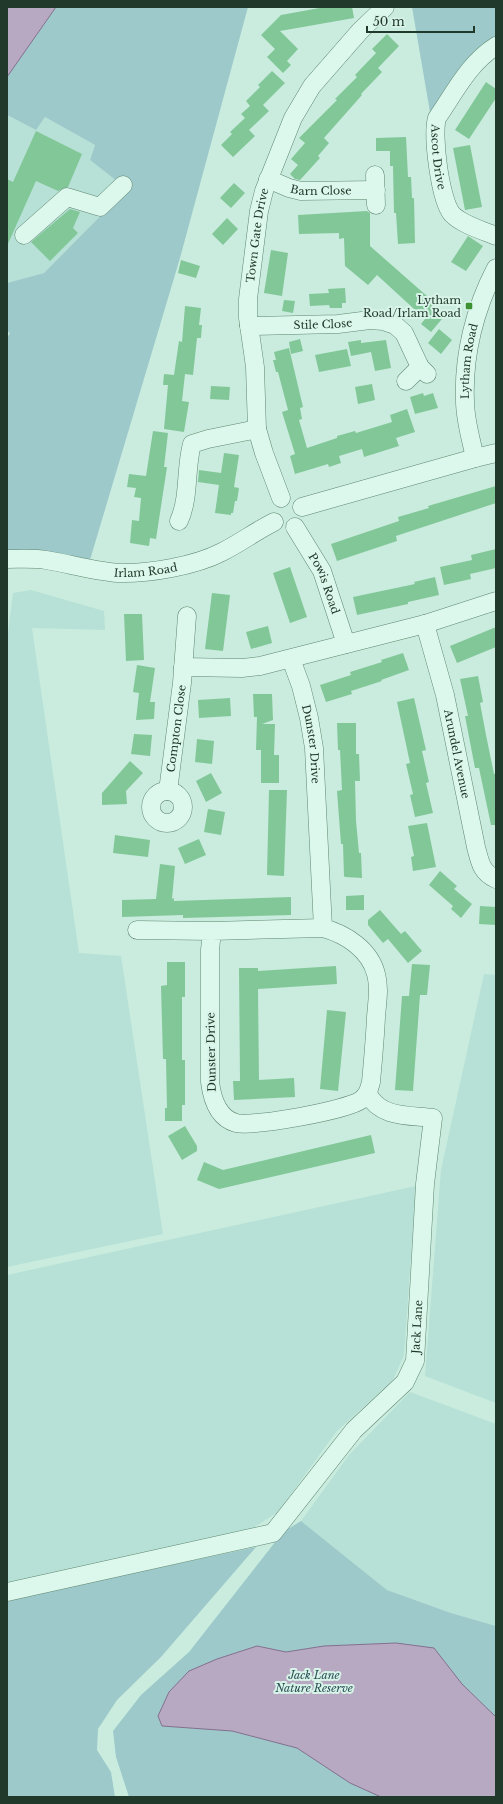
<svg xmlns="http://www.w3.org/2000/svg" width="503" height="1804" font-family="'Libre Baskerville',serif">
<rect width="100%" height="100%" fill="#c9ecde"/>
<path fill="#b7e1d6" d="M7 115 36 130 45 117 95 145 90 160 127 189 44 273 7 283Z
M31 590 104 611 105 630 32 628 79 953 121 956 163 1234 7 1267V641L13 593Z
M484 974 496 975V1403L425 1376 441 1170Z
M416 1186 404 1355 393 1380 336 1432 278 1512 253 1528 7 1583V1275Z
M410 1392 496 1424V1626L451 1613 387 1590 301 1521 349 1455Z"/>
<path fill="#9dc9ca" d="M56 7H248L180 258 87 570 7 558V338L10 333 7 331V283L44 273 127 189 90 160 95 145 45 117 36 130 7 115V75Z
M412 7H496V42L431 118Z
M301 1521 387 1590 451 1613 496 1626V1797H129L116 1757 113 1731 141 1695 189 1652 283 1532Z
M256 1547 161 1657 117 1700 98 1729 97 1750 111 1772 115 1797H7V1600Z"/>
<path fill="#b7a9c1" stroke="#84708f" d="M7 7H56L7 77Z
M396 1643 434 1648 462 1684 496 1717V1797H381L350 1783 297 1748 232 1731 162 1726 158 1716 169 1692 189 1671 217 1659 257 1646 286 1652 324 1646Z"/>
<path fill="#82c798" d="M325 7H352L354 18 280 31 298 49 287 61 291 65 283 73 267 57 275 49 261 35 281 15Z
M387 34 399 46 378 68 382 72 361 94 362 95 324 138 329 143 318 156 320 158 300 180 295 179 290 174 298 165 291 159 305 143 299 138 337 100 335 99 357 77 355 75 376 53 372 49Z
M272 71 285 83 263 105 269 111 249 130 255 136 233 157 221 145 232 134 230 132 245 118 241 114 250 106 246 101 260 87 258 85Z
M486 82 496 89V98L469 139 455 130Z
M36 131 82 154 68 187 58 191 36 181 7 246V179L13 182Z
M406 137 408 177H411L412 198H414L415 243 398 244 396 213H394L393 166H390V151H376V138Z
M470 145 482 207 465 210 453 148Z
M234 183 245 193 231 208 220 198Z
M70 209 80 212 73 228 78 233 50 261 31 242Z
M367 211 370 213V246L436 304 431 310 442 319 431 332 421 324 425 319 377 275 368 285 345 266 344 238 339 239V233L299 234 298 215Z
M227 218 238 229 223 245 212 234Z
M468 236 483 246 466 271 451 262Z
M271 250 288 253 282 296 264 293Z
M181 260 200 266 196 278 178 273Z
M345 288 346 303H342V308H330L329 305 310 306 309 294 329 293 328 289Z
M284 300 295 301 293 313 282 311Z
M185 306 201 308 199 325H202L201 338H197L193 375 185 374 182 401 189 402 184 432 164 429 168 385H163L164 374 174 375 179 341 182 342Z
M439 329 452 340 441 354 428 343Z
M300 339 303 351 291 354 289 342Z
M361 340V343L386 340 391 368 375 371 371 352 351 356 348 342Z
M289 348 303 407 300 408 302 419 299 420 307 448 337 438V436L355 431 356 433 392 422 390 415 407 409 415 432 396 438 399 446 364 457 362 449 339 456 341 463 329 467 328 464 295 474 290 456 295 454 282 412 288 410 278 372H276L273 360H276L274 352Z
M347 349 351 366 319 372 315 355Z
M372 384 375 400 358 404 355 387Z
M211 386 230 387 229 400 210 399Z
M423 393 424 396 433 393 438 408 415 414 410 397Z
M153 431 168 433 164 467H167L156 539 150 538 149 546 130 543 132 520 139 521 141 498 134 497 136 488 127 487 129 474 146 476Z
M224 453 239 455 234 487 239 488 237 501H235L233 513H231V515L215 513 219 485 198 482 199 470 221 473Z
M496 486V503L396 536 397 541 337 561 331 544 399 521 398 517 429 508 428 506Z
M496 549V568L470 574 471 579 444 585 440 567 472 560 471 555Z
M290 567 307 617 290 623 273 573Z
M435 577 439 595 408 602V604L357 615 353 597 415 584 414 582Z
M212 593 230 595 223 651 205 649Z
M124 614H142L144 660 126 661Z
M268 626 272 643 251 649 246 632Z
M496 627V647L457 663 450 646Z
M403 653 409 670 381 680 382 681 351 691 352 694 326 702 320 685 351 675 350 672 382 662 381 660Z
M137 665 155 668 150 702H155L154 719 136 720 139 693 133 692Z
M478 676 483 702 480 703 486 735 494 774H496V825H491L479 768H475L465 716H468L460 679Z
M253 694H272L273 720 262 724H275L274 755H279V783H261V750H256L257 717H254Z
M230 698 231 716 199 718 198 700Z
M414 698 426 750 422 751 429 782 426 783 433 813 415 817 410 795 413 794 406 764 410 763 397 702Z
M337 723H356V754H359L360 781H355L356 821 359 853H361L362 878 345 877 344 876 343 844H341L337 791 342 790 340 750H338Z
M134 734 152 735 150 756 131 754Z
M197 739 214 741 212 764 195 762Z
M130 761 143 773 126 791 127 804 102 805V793Z
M211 773 222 793 206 802 196 781Z
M269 790H287L284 876 267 875Z
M208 809 225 812 221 835 204 832Z
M427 823 436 867 413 871 411 857 414 856 408 826Z
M115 835 150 840 148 857 113 853Z
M199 839 206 855 185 864 178 848Z
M160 864 175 866 172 899 174 898V901L291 897V915L183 918V915L122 917V900L156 899Z
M440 871 457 886 454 889 472 904 461 918 451 909 453 906 429 885Z
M364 895V910H346V896Z
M480 906 496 907V925L479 924Z
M380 910 401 934 405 931 422 951 408 963 388 939 383 943 368 925V920Z
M167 962H185V997H182V1060H185V1105H182V1121H165V1108H167L166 1059H163L161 986 167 985Z
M412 964 430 965 427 995H420L413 1091 395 1090 402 996H409Z
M336 966 337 984 258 989 259 1080 294 1078 295 1097 234 1100 233 1081H240L239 968H258V971Z
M327 1010 346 1012 338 1091 320 1089Z
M185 1126 197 1146V1151L182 1160 168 1136Z
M371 1135 375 1153 219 1189 197 1180 204 1162 223 1170Z"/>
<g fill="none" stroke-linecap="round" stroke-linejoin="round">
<defs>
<g id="minor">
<path id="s1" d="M496 46C469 63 455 92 437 118 432 135 440 200 452 214 461 224 484 231 496 236"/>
<path d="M375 175 376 205"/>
<path id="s2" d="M268 179 289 188 301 191 376 190"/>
<path d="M24 235 67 197 100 207 123 185"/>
<path id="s3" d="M249 326 338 324 370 320 383 321 395 325 404 333 420 367 427 374"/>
<path d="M406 381 420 367"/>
<path id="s4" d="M475 458C471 439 465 420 465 401 463 355 475 308 496 268"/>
<path id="s5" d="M281 498 264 453 257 429 255 367 248 318V299L259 211 264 191 293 118 312 86 360 31 385 7"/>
<path d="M302 507 475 458 496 453"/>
<path d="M179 521C190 496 185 469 192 444L208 439 257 429"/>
<path id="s6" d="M295 527 322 571 346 644"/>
<path id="s7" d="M7 559C20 559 34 558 46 560 70 564 94 571 118 573 148 574 195 566 222 552 240 543 256 531 274 522"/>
<path id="s8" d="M425 624 445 695 476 847C480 862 481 872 496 879"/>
<path id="s9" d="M291 659 301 686 309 718 314 748 323 928"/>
<path d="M183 667 242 668 260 666 425 624 496 601"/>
<path id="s10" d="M168 791 182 683 187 616"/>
<circle cx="167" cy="807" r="16"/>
<path d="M137 930 212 931 323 928C346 934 370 950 376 974 380 988 377 1003 376 1017 375 1039 373 1060 371 1082 369 1089 368 1095 361 1100 347 1110 255 1127 236 1123 218 1118 212 1098 210 1082V950L212 931"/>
<path id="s11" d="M7 1592 273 1533 354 1430 405 1382 415 1361 425 1184 433 1118C409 1115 380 1118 368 1094"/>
</g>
</defs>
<use href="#minor" stroke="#5f8770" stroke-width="19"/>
<use href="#minor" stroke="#dcf7ec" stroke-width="18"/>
</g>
<rect fill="#3d9233" stroke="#d8f4e9" stroke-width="1.5" x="465" y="302" width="8" height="8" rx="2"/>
<g text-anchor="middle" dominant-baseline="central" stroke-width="4" stroke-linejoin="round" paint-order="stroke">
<g font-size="11" fill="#21392a" stroke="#d8f4e9">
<text stroke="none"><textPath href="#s1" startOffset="133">Ascot Drive</textPath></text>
<text stroke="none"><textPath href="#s2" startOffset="55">Barn Close</textPath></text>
<text stroke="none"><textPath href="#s5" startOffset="268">Town Gate Drive</textPath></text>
<text stroke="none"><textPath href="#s3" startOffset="74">Stile Close</textPath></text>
<text stroke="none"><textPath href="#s4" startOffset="98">Lytham Road</textPath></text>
<text stroke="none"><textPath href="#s7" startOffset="140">Irlam Road</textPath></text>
<text stroke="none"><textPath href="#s6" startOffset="64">Powis Road</textPath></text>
<text stroke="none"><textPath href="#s10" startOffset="63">Compton Close</textPath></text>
<text stroke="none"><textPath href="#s9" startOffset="88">Dunster Drive</textPath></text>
<text stroke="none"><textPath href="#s8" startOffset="134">Arundel Avenue</textPath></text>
<text transform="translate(211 1052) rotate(-91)">Dunster Drive</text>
<text stroke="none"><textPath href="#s11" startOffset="531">Jack Lane</textPath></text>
</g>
<g font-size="11" fill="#21392a" stroke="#d8f4e9" text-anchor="end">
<text x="461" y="300">Lytham<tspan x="461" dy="13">Road/Irlam Road</tspan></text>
</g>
<g font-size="11" font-style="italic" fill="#294d54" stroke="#d8f4e9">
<text x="314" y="1675">Jack Lane<tspan x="314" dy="13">Nature Reserve</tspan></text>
</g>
</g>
<rect width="503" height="1804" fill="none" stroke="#21392a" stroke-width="16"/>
<path d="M367 26v6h107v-6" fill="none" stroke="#21392a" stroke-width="2"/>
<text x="373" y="26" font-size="12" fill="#21392a" stroke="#d8f4e9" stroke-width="3" paint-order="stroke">50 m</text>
</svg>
